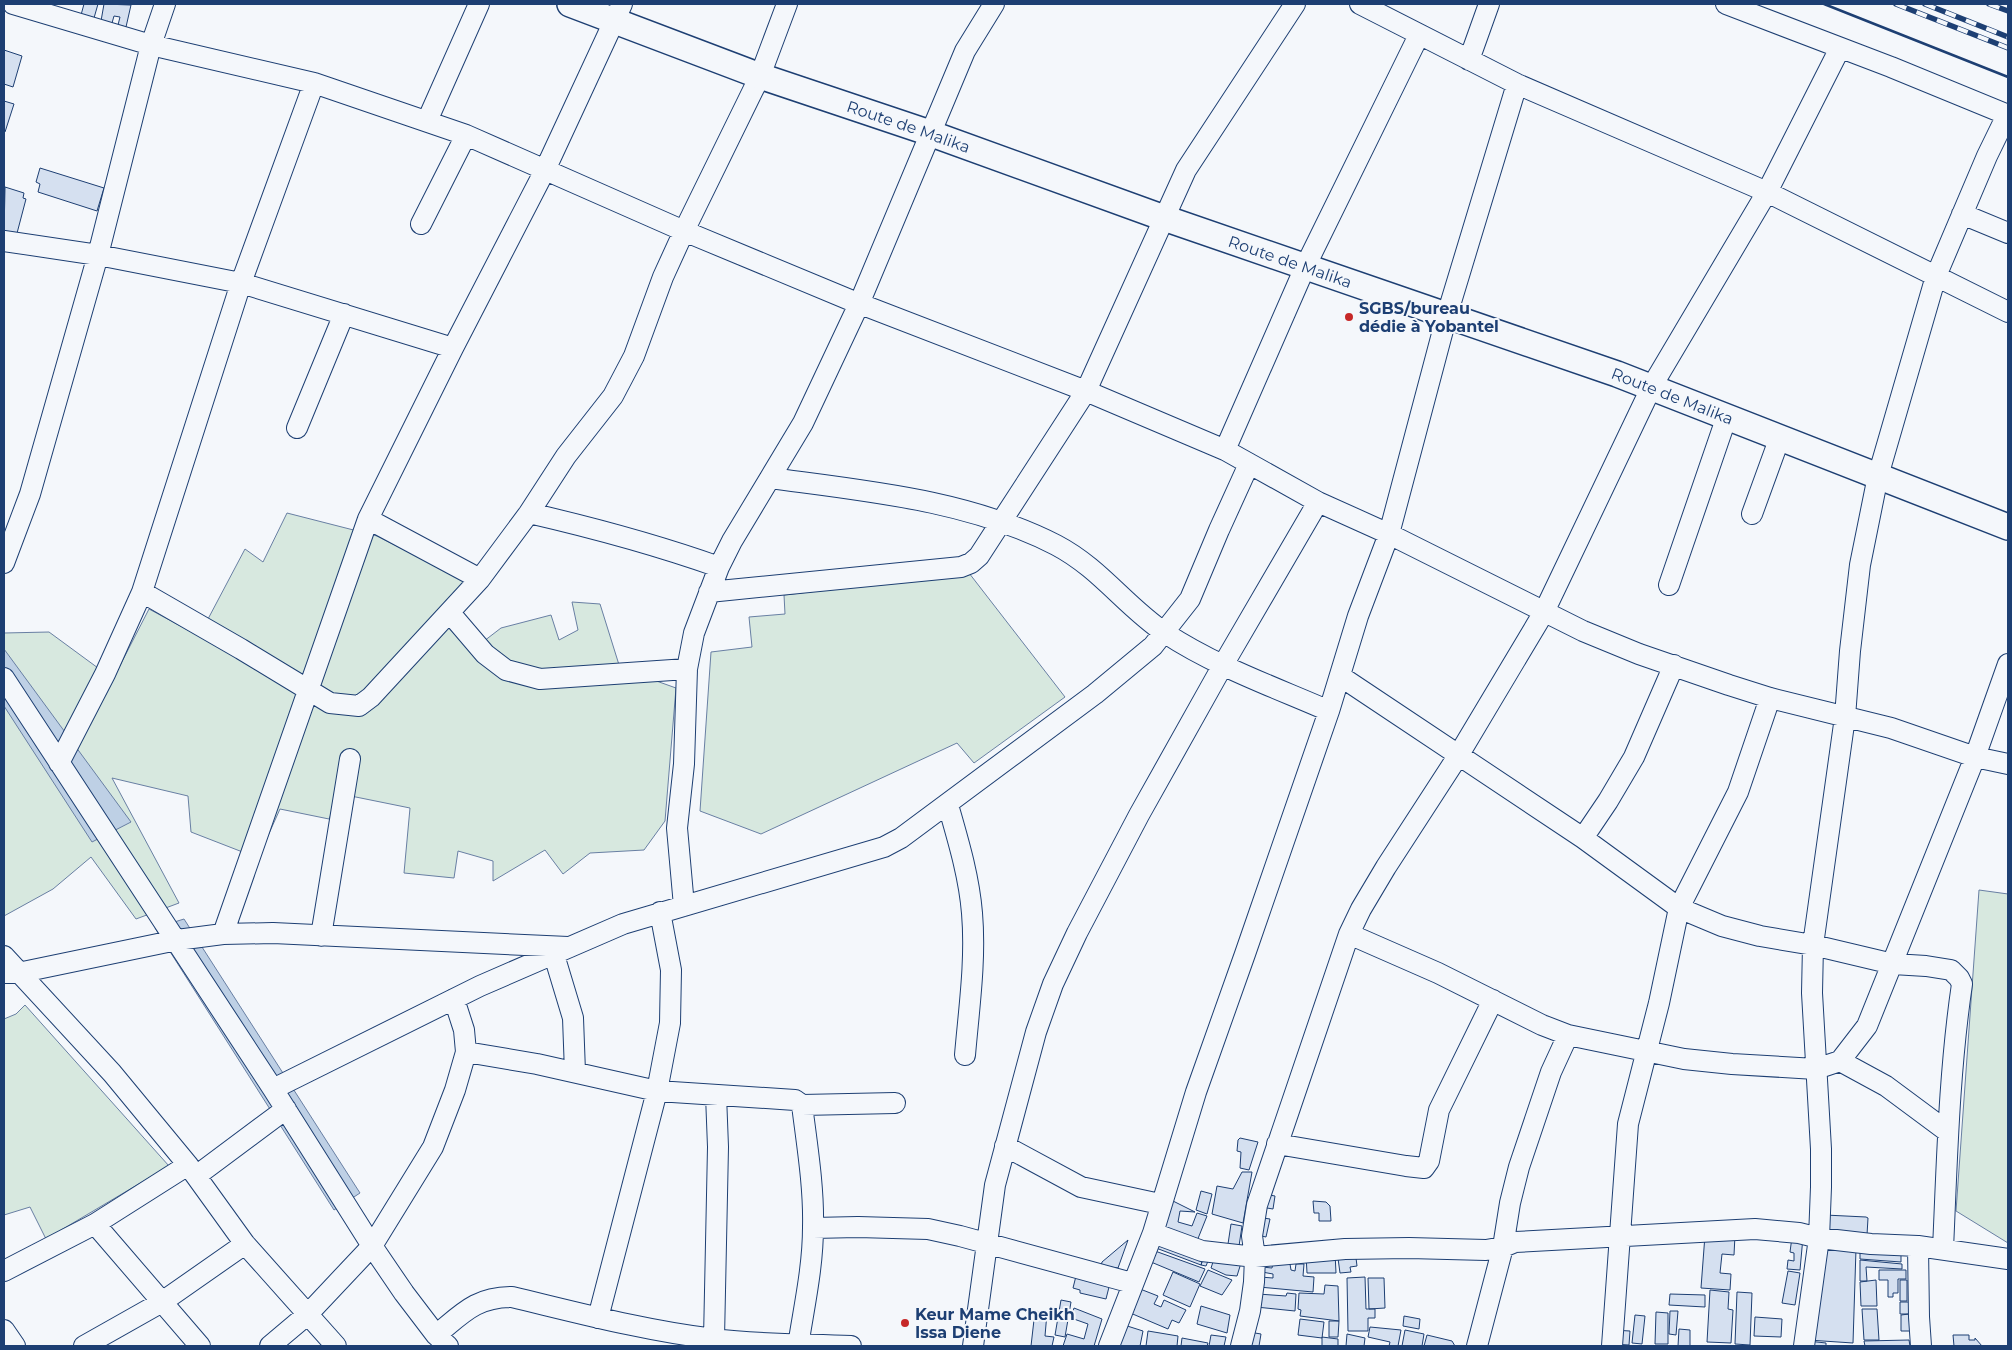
<svg xmlns="http://www.w3.org/2000/svg" width="2012" height="1350" font-family="Montserrat,sans-serif">
<rect width="100%" height="100%" fill="#f4f7fb"/>
<path fill="#d7e8df" stroke="#687fa3" d="M287 513 377 536 477 586 446 625 471 651 501 628 551 615 559 640 578 630 572 602 600 604 620 668 676 688 665 821 644 850 590 853 563 874 545 850 493 881V861L458 851 454 878 404 873 410 808 341 794 329 819 280 809 258 858 191 832 188 796 112 778 179 903 136 919 91 857 53 889 4 916V633L49 632 113 679 149 609 199 636 245 549 263 562Z
M969 573 1065 697 974 763 957 743 761 834 700 811 711 652 752 647 749 617 785 614 784 595Z
M1979 890 2008 894V1243L1956 1211Z
M25 1005 169 1166 46 1239 30 1207 4 1215V1019L16 1014Z"/>
<path fill="#bed0e5" stroke="#687fa3" d="M4 649 131 822 92 842 4 706Z
M184 919 360 1193 334 1210 155 928Z"/>
<path fill="#d5e0f0" stroke="#1d3f73" d="M84 4H98L94 18 81 15Z
M104 4 131 5 126 27 118 25 120 17 114 16 112 23 101 21Z
M4 50 22 56 13 87 4 84Z
M4 101 14 104 5 132 4 131Z
M40 168 104 188 97 211 38 192 40 184 36 182Z
M5 187 24 193 23 198 26 199 16 237 4 234Z
M1240 1138 1258 1142 1249 1170 1240 1168 1241 1152 1237 1151 1238 1140Z
M1242 1172H1252L1243 1223 1212 1214 1217 1186 1233 1189Z
M1201 1191 1212 1194 1207 1214 1196 1210Z
M1264 1194 1275 1196 1273 1209 1261 1207Z
M1171 1200 1195 1212 1180 1211 1178 1222 1192 1226 1197 1213 1207 1216 1195 1246 1160 1233Z
M1313 1201 1326 1202 1330 1206 1331 1221H1319V1213H1314Z
M1825 1215 1866 1217 1868 1218 1867 1235 1824 1233Z
M1257 1217 1270 1219 1266 1237 1253 1234Z
M1231 1224 1242 1226 1239 1246 1228 1244Z
M1705 1235H1735L1734 1255 1722 1254 1720 1273 1731 1274 1730 1290 1701 1288Z
M1792 1237H1803L1800 1270 1787 1269 1788 1260 1794 1261V1253L1790 1252Z
M1128 1240 1118 1268 1101 1266 1102 1262Z
M1160 1240 1203 1258 1201 1265 1156 1248Z
M1824 1248 1856 1249 1853 1343 1808 1340Z
M1860 1249 1901 1255V1262L1860 1259Z
M1355 1250 1357 1266 1350 1267 1351 1272 1340 1273 1337 1251Z
M1155 1251 1205 1269 1199 1282 1151 1262Z
M1205 1253 1241 1263 1237 1276 1226 1275 1211 1268 1213 1262 1208 1261 1206 1266 1201 1265Z
M1335 1253 1336 1273H1307L1306 1255Z
M1860 1260 1902 1264V1269L1866 1267 1867 1281H1860Z
M1273 1263 1290 1264 1291 1270 1295 1271 1296 1264H1304L1303 1276 1314 1277 1313 1292 1259 1287 1260 1277 1273 1278V1274L1262 1272V1267L1272 1268Z
M1208 1270 1232 1280 1222 1295 1200 1286Z
M1879 1270H1906V1279H1898V1293H1893V1297H1888V1280H1879Z
M1788 1271 1800 1273 1795 1305 1782 1303Z
M1077 1272 1111 1279 1106 1299 1080 1293V1290L1073 1288Z
M1173 1272 1200 1284 1190 1307 1163 1295Z
M1365 1277 1366 1309H1375V1318H1368V1331H1348L1347 1278Z
M1368 1278H1384L1385 1308 1369 1309Z
M1876 1280 1877 1306H1861L1860 1282Z
M1900 1280H1907V1301H1900Z
M1325 1285 1338 1286 1339 1321 1300 1316 1301 1310 1298 1309 1299 1293 1324 1294Z
M1135 1287 1158 1296 1154 1304 1161 1307 1164 1300 1186 1310 1179 1323 1172 1320 1168 1329 1128 1312Z
M1710 1290 1729 1292 1728 1309 1733 1310 1731 1343 1707 1342Z
M1737 1292 1752 1293 1750 1345 1735 1344Z
M1287 1293 1296 1294 1295 1311 1256 1307 1258 1294 1286 1296Z
M1670 1294 1705 1295V1307L1669 1305Z
M1061 1300 1071 1302 1065 1337 1055 1335Z
M1900 1302H1909V1314H1900Z
M1201 1306 1230 1315 1227 1333 1197 1324Z
M1074 1308 1102 1319 1094 1346H1063L1067 1334 1084 1339 1088 1324 1071 1318Z
M1862 1309H1877L1879 1340H1864Z
M1035 1311 1047 1313 1045 1336 1054 1337 1052 1346H1031Z
M1670 1311H1678L1676 1335 1669 1334Z
M1656 1312 1668 1313V1344H1655Z
M1909 1314 1910 1331H1901V1315Z
M1635 1315 1645 1316 1642 1344 1632 1343Z
M1404 1316 1420 1319 1419 1329 1403 1326Z
M1755 1317 1782 1319 1781 1337 1754 1336Z
M1300 1319 1324 1322 1322 1338 1298 1335Z
M1329 1321H1339L1338 1337H1329Z
M1121 1324 1143 1331 1140 1346H1114Z
M1370 1327 1401 1330 1398 1346H1389L1390 1342 1368 1337Z
M1679 1329 1690 1330V1346H1678Z
M1405 1330 1424 1334 1422 1346H1402Z
M1613 1330 1630 1331 1629 1345 1613 1344Z
M1148 1331 1178 1336 1177 1346H1146Z
M1249 1332 1261 1334 1259 1346H1247Z
M1347 1334 1365 1338 1364 1346H1346Z
M1211 1335 1226 1337 1224 1346H1209Z
M1427 1335 1452 1341 1455 1346H1424Z
M1953 1335H1969V1340H1975V1338L1982 1346H1954Z
M1322 1337 1338 1339V1346H1322Z
M1182 1338 1208 1343 1207 1346H1181Z
M1909 1340 1910 1346H1865L1864 1341Z
M1808 1341 1826 1343V1346H1808Z"/>
<g fill="none" stroke-linecap="round" stroke-linejoin="round">
<defs>
<path id="minor" d="M13 4 151 45 314 83 466 135 684 231 850 300 1086 391 1225 450 1318 502 1389 534 1583 631 1639 654 1729 685 1770 698 1891 728 1975 757 2008 764
M1360 4 1517 84 1767 192 2008 312
M1726 4 1891 67 2008 115
M1469 60 1489 4
M427 121 479 4
M1962 214 2008 233
M421 224 466 135
M4 241 98 255 241 283 453 348
M297 428 344 314
M1225 450 1306 265 1419 35
M770 478C866 491 968 500 1056 545 1100 568 1125 606 1165 633 1215 666 1274 687 1329 711
M529 513C594 528 657 545 719 567
M1752 514 1780 437
M368 519 480 579
M4 563 30 494 98 255 151 45 165 4
M1669 585 1727 416
M142 592 241 649 330 703 359 706 371 697 480 579 529 513 566 456 613 396 634 356 663 277 684 231 760 76 787 4
M709 592 961 567 971 563 979 556 1086 391 1186 170 1295 4
M450 613 485 654 506 670 540 679 687 669
M1340 676 1583 838 1679 908 1722 926 1760 936 1813 945 1893 964 1926 966 1951 970 1959 978 1962 984C1949 1072 1947 1161 1943 1249
M4 678 273 1089 372 1246 404 1293 436 1335 448 1346
M59 763 105 674 142 592 241 283 314 83
M948 805C958 840 969 876 972 913 976 960 969 1008 965 1055
M1583 838 1608 801 1634 757 1674 665
M684 906 677 828 684 764 687 669 694 633 719 567 732 541 803 423 859 304 965 51 994 4
M223 934 368 519 453 348 545 170 622 4
M1349 934 1438 973 1542 1025 1568 1035 1684 1059 1732 1064 1816 1069 1840 1061 1886 1086 1948 1132
M321 936 350 759
M554 955 573 1018 575 1072
M4 956 112 1073 188 1165 245 1244 336 1346
M4 973H18L177 940 223 934 273 933 568 947
M466 1052 537 1064 657 1091 795 1100 802 1105 895 1103
M1840 1061 1867 1026 1975 757 2008 664
M273 1089 480 986 623 924 884 847 901 838 1095 694 1153 646 1190 599 1219 530 1249 464
M1277 1144 1406 1166 1424 1168 1429 1161 1439 1110 1493 1000
M1005 1146 1081 1187 1160 1204
M196 1176 286 1109
M95 1224 200 1346
M813 1228 858 1227 928 1229 960 1236 1132 1283
M1153 1233 1202 1251 1255 1257 1345 1249 1409 1248 1486 1250 1503 1247 1515 1242 1755 1229 1799 1233 1819 1238 1871 1244 1918 1246 2008 1259
M1918 1246 1919 1317 1921 1346
M4 1271 95 1224 188 1165
M598 1318 657 1091 670 1023 671 970 660 912
M4 1330 15 1346
M436 1335C463 1313 476 1297 512 1297 579 1313 646 1331 714 1339 760 1345 805 1344 851 1346
M714 1339 718 1147 716 1095
M84 1346 162 1302 245 1244
M270 1346 308 1314 372 1246 433 1147 455 1090 466 1052 464 1030 454 999
M798 1346C804 1307 813 1267 813 1227 814 1187 807 1145 802 1105
M973 1346 995 1185 1036 1032 1053 984 1077 933 1139 815 1223 665 1318 502
M1109 1346 1153 1233 1196 1092 1245 954 1329 711 1358 616 1389 534 1447 315 1517 84
M1241 1346 1250 1311 1254 1282 1255 1257 1252 1236 1257 1205 1349 934 1361 909 1386 867 1458 756 1544 612 1652 386 1767 192 1840 48
M1477 1346 1503 1247 1510 1203 1519 1167 1551 1072 1568 1035
M1612 1346 1628 1124 1659 1003 1679 908 1738 792 1770 698
M1804 1346 1819 1238 1821 1187V1149L1812 993 1813 945 1845 717 1850 651 1860 565 1878 476 1936 276 1987 156 2007 115"/>
<g id="major">
<path id="s1" d="M570 4 760 76 921 130 1164 218 1617 374 2008 527"/>
</g>
</defs>
<use href="#minor" stroke="#1d3f73" stroke-width="22"/>
<use href="#major" stroke="#1d3f73" stroke-width="28"/>
<use href="#minor" stroke="#f4f7fb" stroke-width="20"/>
<use href="#major" stroke="#f4f7fb" stroke-width="25"/>
<defs>
<path id="rail" d="M1896 4 2008 48
M1925 4 2008 37
M1989 4 2008 11"/>
</defs>
<use href="#rail" stroke="#1d3f73" stroke-width="5.5"/>
<use href="#rail" stroke="#f4f7fb" stroke-width="4" stroke-dasharray="11" stroke-linecap="butt"/>
<path stroke="#1d3f73" stroke-width="2.5" d="M1824 4 2008 77"/>
</g>
<g fill="#c62828" stroke="#f4f7fb" stroke-width="2">
<circle cx="1349" cy="317" r="5"/>
<circle cx="905" cy="1323" r="5"/>
</g>
<g text-anchor="middle" dominant-baseline="central" stroke-width="4" stroke-linejoin="round" paint-order="stroke">
<g font-size="16" fill="#1d3f73" stroke="#f4f7fb">
<text stroke="none"><textPath href="#s1" startOffset="360">Route de Malika</textPath></text>
<text stroke="none"><textPath href="#s1" startOffset="765">Route de Malika</textPath></text>
<text stroke="none"><textPath href="#s1" startOffset="1170">Route de Malika</textPath></text>
</g>
<g font-size="16" font-weight="bold" fill="#1d3f73" stroke="#f4f7fb" text-anchor="start">
<text x="1359" y="308">SGBS/bureau<tspan x="1359" dy="18">dédie à Yobantel</tspan></text>
<text x="915" y="1314">Keur Mame Cheikh<tspan x="915" dy="18">Issa Diene</tspan></text>
</g>
</g>
<rect width="2012" height="1350" fill="none" stroke="#1d3f73" stroke-width="10"/>
</svg>
